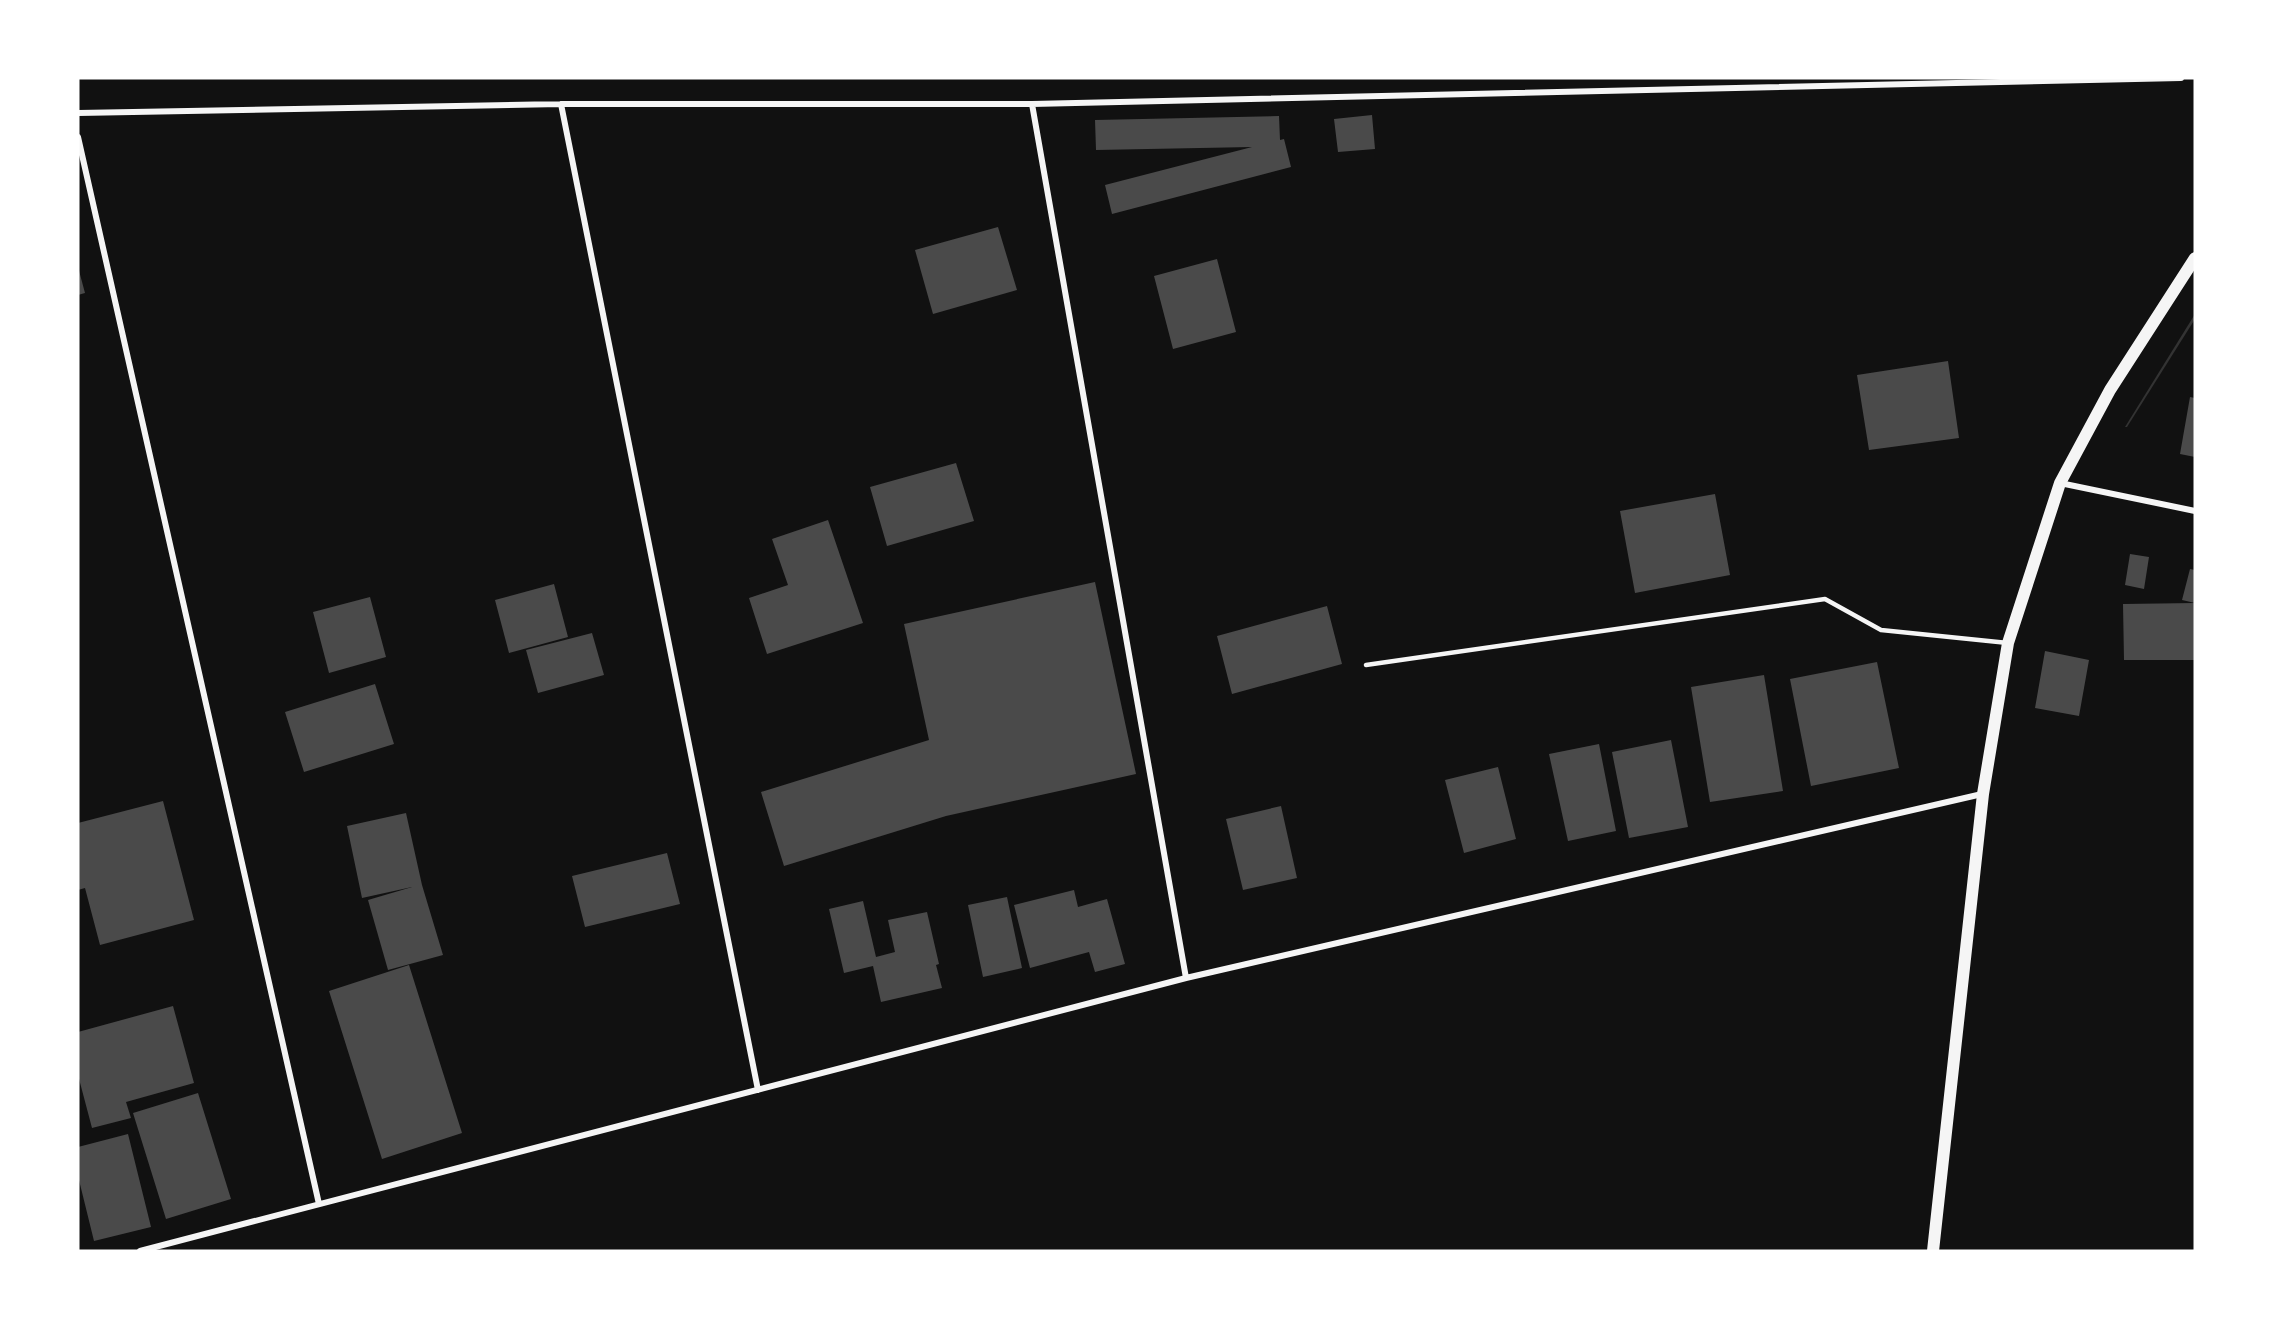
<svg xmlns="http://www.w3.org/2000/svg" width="2273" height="1329" font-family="Lato,sans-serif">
<rect width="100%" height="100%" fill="#111"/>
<path fill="#333" d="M2195 314V319L2127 427H2125Z"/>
<path fill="#4a4a4a" d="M1372 115 1375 149 1338 152 1334 119Z
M1279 116 1280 140 1284 139 1291 167 1112 214 1105 185 1252 147 1096 150 1095 120Z
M998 227 1017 290 933 314 915 250Z
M1217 259 1236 332 1173 349 1154 276Z
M78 267 85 293 78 295Z
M1948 361 1959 438 1869 450 1857 375Z
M2190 397 2195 398V457L2180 454Z
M956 463 974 521 887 546 870 487Z
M1715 494 1730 575 1635 593 1620 511Z
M828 520 863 623 767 654 749 598 788 585 772 539Z
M2130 554 2149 557 2144 589 2125 585Z
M2190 569 2195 570V603L2182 600Z
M1095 582 1136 774 946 816 784 866 761 792 929 740 904 624Z
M554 584 568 637 509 653 495 600Z
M370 597 386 657 329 673 313 612Z
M2195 603V660H2124L2123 604Z
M1327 606 1342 664 1232 694 1217 636Z
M592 633 604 675 538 693 526 650Z
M2045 651 2089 660 2079 716 2035 708Z
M1877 662 1899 768 1811 786 1790 679Z
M1764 675 1783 791 1710 802 1691 687Z
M375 684 394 744 304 772 285 712Z
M1671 740 1688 827 1629 838 1612 752Z
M1599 744 1616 831 1568 841 1549 754Z
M1498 767 1516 839 1464 853 1445 780Z
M163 801 194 920 100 945 85 888 78 890V823Z
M1281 806 1297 878 1243 890 1226 819Z
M406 813 422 885 443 955 388 970 368 900 412 887 362 898 347 826Z
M667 853 680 904 585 927 572 876Z
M1074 890 1078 907 1107 899 1125 964 1095 972 1089 952 1030 968 1014 905Z
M1007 897 1022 968 983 977 968 905Z
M863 901 876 957 895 952 888 920 927 912 939 964 936 965 942 988 881 1002 873 966 844 973 829 909Z
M409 965 462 1133 382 1159 329 991Z
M173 1006 194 1083 126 1102 131 1118 92 1128 78 1075V1032Z
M198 1093 231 1199 166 1219 133 1113Z
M128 1134 151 1227 94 1241 78 1176V1147Z"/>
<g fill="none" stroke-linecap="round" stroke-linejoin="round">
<path stroke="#f5f5f5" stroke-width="4.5" d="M1366 665 1825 599 1881 630 2008 643"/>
<path stroke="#f5f5f5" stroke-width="6" d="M561 104 758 1090
M1032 104 1186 978
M78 113 561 104H1032L2181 78
M78 137 319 1204
M2060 483 2195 511
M140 1251 1186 978 1982 794"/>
<path stroke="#f5f5f5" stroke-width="12" d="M1933 1251 1983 794 2008 643 2060 483 2110 390 2195 258"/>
</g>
<rect width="2273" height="1329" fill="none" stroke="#ffffff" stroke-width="159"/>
</svg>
